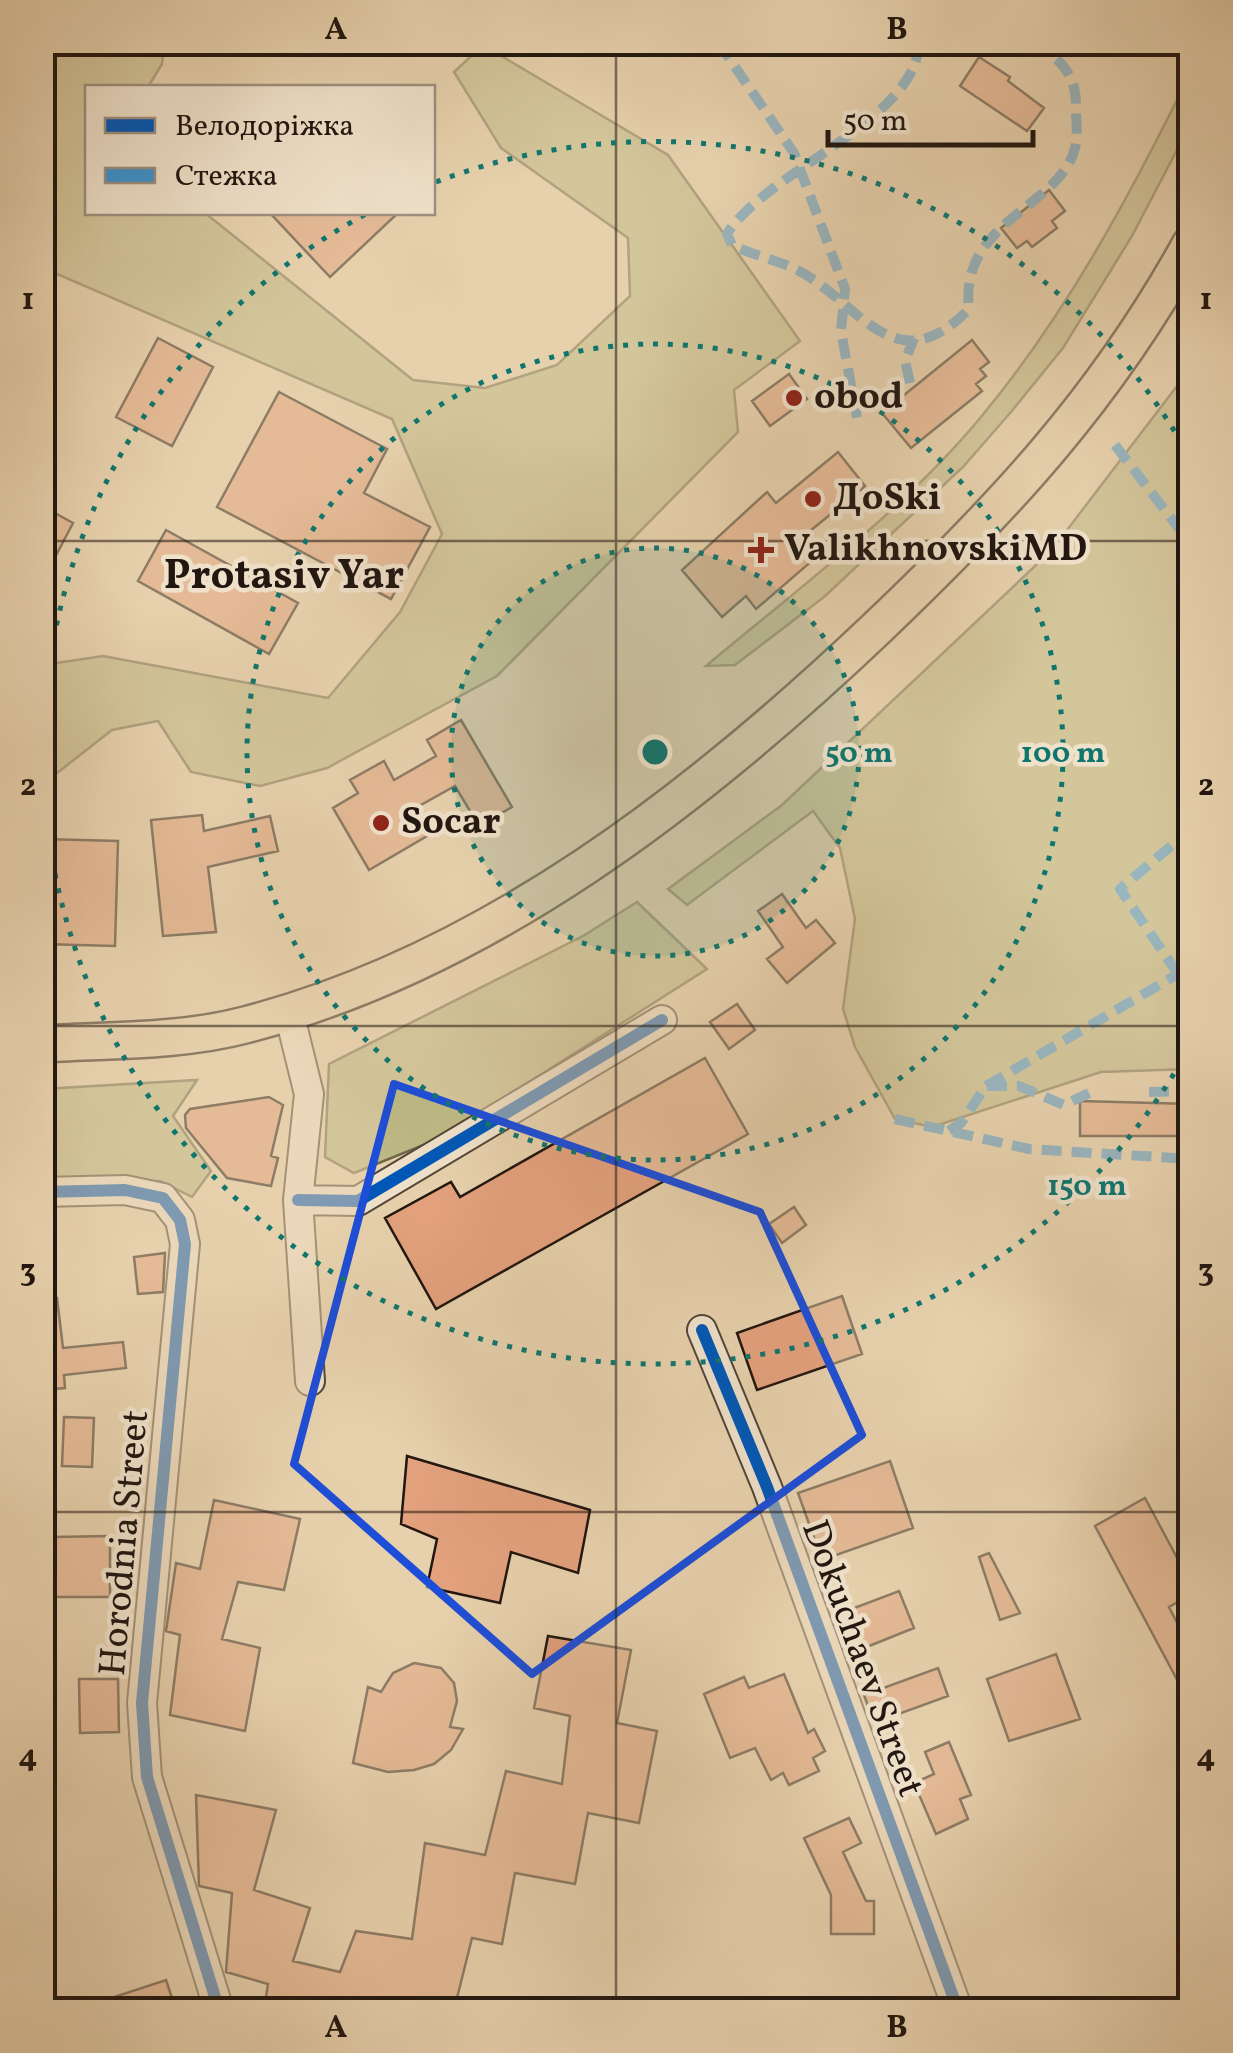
<svg xmlns="http://www.w3.org/2000/svg" width="1233" height="2053" font-family="Vollkorn,serif">
<rect width="100%" height="100%" fill="#e7d1ad"/>
<filter id="stains"><feTurbulence type="fractalNoise" baseFrequency=".002" numOctaves="4"/><feColorMatrix values="0 0 0 0 .2 0 0 0 0 .09 0 0 0 0 .02 0 0 0 .5 -.17"/></filter>
<radialGradient id="worn" r=".72"><stop offset=".6" stop-color="#630" stop-opacity="0"/><stop offset="1" stop-color="#630" stop-opacity=".3"/></radialGradient>
<path fill="#bdb985" stroke="#6f684a" stroke-width="2.5" d="M43 42 164 43 162 64 148 87 88 88V212L205 213 413 380 485 388 557 365 630 296 628 238 501 148 454 72 483 45 668 155 800 341 734 390 738 432 497 676 327 768 260 786 191 772 158 721 112 730 43 784V665L103 656 328 698 400 612 442 534 392 419 43 268Z
M1190 74V125L1132 236 1063 348 1011 412 963 467 824 597 735 665 706 666C799 588 903 511 981 417 1068 312 1130 195 1190 74Z
M1190 369V1069L1101 1072 932 1127 895 1119 855 1047 843 1009 855 919 840 848 813 811 687 905 668 889 782 805 1051 551Z
M637 902 707 969 441 1138 354 1173 325 1157 329 1064 583 936Z
M197 1080 173 1116 211 1171 192 1197 160 1181 43 1182V1089Z"/>
<path fill="#e3a17d" stroke="#211610" stroke-width="2.5" d="M979 57 1010 77 1008 81 1044 108 1027 131 960 86Z
M1049 190 1065 211 1052 221 1057 228 1032 247 1027 241 1017 248 1001 228Z
M269 212H399L330 277Z
M158 338 213 367 172 446 116 417Z
M972 340 989 362 980 369 986 376 976 384 982 391 911 448 882 413Z
M789 374 807 399 770 426 752 401Z
M279 392 387 449 364 493 430 527 391 599 217 507Z
M838 452 865 486 804 536 820 554 756 609 746 596 722 617 682 570 767 492 776 503Z
M42 506 73 523 42 582Z
M166 530 298 603 269 654 138 581Z
M461 720 512 807 479 826 455 786 412 810 427 836 369 870 333 808 358 793 350 780 384 761 394 780 436 756 427 740Z
M202 815 204 831 270 816 278 851 208 867 216 932 163 936 151 820Z
M42 839 118 841 115 946 42 944Z
M782 894 806 928 816 920 835 943 787 983 767 959 783 947 758 911Z
M737 1004 755 1030 729 1049 710 1022Z
M705 1058 748 1134 436 1309 385 1218 451 1182 460 1197Z
M269 1097 283 1105 271 1156 278 1158 271 1186 227 1178 186 1128 185 1115 190 1109Z
M1080 1101 1190 1104V1136H1080Z
M794 1207 806 1225 782 1243 769 1224Z
M165 1253 163 1292 138 1294 134 1257Z
M842 1296 862 1354 757 1390 737 1333Z
M57 1298 63 1348 123 1342 126 1368 64 1375 65 1388 42 1390V1299Z
M64 1417 94 1418 92 1467 62 1466Z
M407 1456 590 1510 578 1573 511 1552 500 1603 427 1587 437 1539 401 1524Z
M890 1461 913 1528 822 1560 798 1493Z
M1145 1498 1190 1582V1595L1169 1607 1190 1648V1704L1095 1526Z
M214 1500 300 1519 284 1590 238 1582 222 1639 260 1648 245 1731 170 1715 180 1635 166 1631 176 1563 200 1569Z
M110 1536V1597H53V1537Z
M989 1553 1020 1613 1000 1620 979 1557Z
M899 1591 914 1628 864 1648 849 1610Z
M548 1636 631 1650 617 1723 657 1731 639 1823 588 1813 575 1884 515 1873 502 1944 472 1938 454 2010H264L268 1984 226 1972 232 1893 199 1886 196 1795 276 1810 254 1890 310 1908 293 1961 340 1972 356 1931 412 1939 425 1843 485 1855 506 1771 562 1784 570 1716 534 1708Z
M1056 1654 1080 1719 1009 1741 987 1679Z
M414 1663 441 1668 454 1683 457 1701 450 1727 463 1729 451 1750 434 1764 414 1770 388 1772 353 1763 368 1687 381 1692 393 1673Z
M938 1668 948 1696 874 1723 864 1695Z
M784 1674 808 1733 814 1729 825 1751 813 1758 819 1771 789 1785 783 1773 771 1780 755 1748 730 1758 704 1694 744 1677 749 1688Z
M79 1679H118L119 1732 80 1733Z
M949 1742 971 1795 960 1799 968 1819 936 1834 914 1783 934 1774 925 1752Z
M849 1818 861 1843 843 1852 866 1901H874V1934H831V1895L804 1838Z
M166 1980 176 2010H87V2006Z"/>
<g fill="none" stroke-linecap="round" stroke-linejoin="round">
<defs>
<path id="minor" d="M289 1013 309 1094 298 1200 310 1381
M42 1192 125 1190 163 1198 180 1220 185 1244 142 1703 147 1777 219 2010
M298 1200 358 1201 662 1020
M702 1330 767 1487 958 2010"/>
<path id="major" d="M42 1044C109 1040 180 1042 245 1025 488 962 698 798 877 628 1003 508 1105 399 1190 245"/>
</defs>
<use href="#minor" stroke="#524537" stroke-width="32"/>
<use href="#major" stroke="#211610" stroke-width="40"/>
<use href="#minor" stroke="#efe1ca" stroke-width="28"/>
<use href="#major" stroke="#e7d1ad" stroke-width="35"/>
<path stroke="#3a93d3" stroke-width="10" stroke-dasharray="20 10" stroke-linecap="butt" d="M718 42 794 153 845 289 841 331 858 423
M919 42C919 119 765 172 727 234L732 245C758 258 787 261 811 278 865 314 900 380 969 309 959 220 1060 208 1075 148 1078 136 1076 121 1076 109 1077 74 1061 60 1034 42
M910 383 905 361 914 338
M1115 445 1190 543
M1178 974 1120 889 1190 830
M986 1086 1178 974 1190 989
M1149 1092 1190 1091
M895 1119 1029 1149 1190 1159
M949 1131 961 1123 986 1086H1019L1064 1105 1089 1093"/>
<defs>
<path id="cycleway" d="M42 1192 125 1190 163 1198 180 1220 185 1244 142 1703 147 1777 219 2010
M298 1200 358 1201 662 1020
M702 1330 767 1487 958 2010"/>
</defs>
<use href="#cycleway" stroke="#efe1ca" stroke-width="19"/>
<use href="#cycleway" stroke="#0057b8" stroke-width="12"/>
</g>
<path d="M0 0H1233V2053H0ZM394 1084 760 1212 862 1435 532 1674 294 1464Z" fill="#e7d1ad" fill-opacity=".55" fill-rule="evenodd"/>
<path fill="none" stroke="#1d4ed8" stroke-width="8" stroke-linejoin="round" d="M394 1084 760 1212 862 1435 532 1674 294 1464Z"/>
<path fill="none" stroke="#211610" stroke-width="2.5" stroke-opacity="0.55" d="M616 42V2010M42 541H1190M42 1026H1190M42 1512H1190"/>
<circle cx="655" cy="752" r="204" fill="#0f766e" fill-opacity=".12"/>
<g fill="none" stroke="#0f766e" stroke-width="5" stroke-dasharray="5 10">
<circle cx="655" cy="752" r="204"/>
<circle cx="655" cy="752" r="408"/>
<path d="M1189 1048A611 611 0 1 1 368 213M436 182A611 611 0 0 1 1189 456"/>
</g>
<g fill="#8f2418" stroke="#efe1ca" stroke-width="4">
<circle cx="794" cy="398" r="10"/>
<circle cx="813" cy="499" r="10"/>
<path d="M756 535h10v10h10v10h-10v10h-10v-10h-10v-10h10z"/>
<circle cx="381" cy="823" r="10"/>
</g>
<g text-anchor="middle" dominant-baseline="central" stroke-width="9" stroke-linejoin="round" paint-order="stroke">
<g font-size="38" font-weight="bold" fill="#211610" stroke="#efe1ca" text-anchor="start">
<text x="814" y="398">obod</text>
<text x="833" y="499">ДоSki</text>
<text x="784" y="550">ValikhnovskiMD</text>
<text x="401" y="823">Socar</text>
</g>
<g font-size="38" fill="#211610" stroke="#efe1ca">
<text transform="translate(126 1543) rotate(-85)">Horodnia Street</text>
<text transform="translate(861 1659) rotate(70)">Dokuchaev Street</text>
</g>
<g font-size="42" font-weight="bold" fill="#211610" stroke="#efe1ca">
<text x="284" y="577">Protasiv Yar</text>
</g>
</g>
<circle cx="655" cy="752" r="15" fill="#0f766e" stroke="#efe1ca" stroke-width="5"/>
<g font-size="30" text-anchor="middle" font-weight="bold" fill="#0f766e" stroke="#efe1ca" stroke-width="9" stroke-linejoin="round" paint-order="stroke">
<text x="859" y="762">50 m</text>
<text x="1063" y="762">100 m</text>
<text x="1087" y="1195">150 m</text>
</g>
<rect width="1233" height="2053" fill="none" stroke="#e7d1ad" stroke-width="110"/>
<rect x="85" y="85" width="350" height="130" fill="#efe1ca" stroke="#9d9080" stroke-width="2.5"/>
<rect x="105" y="118" width="50" height="15" fill="#0057b8" stroke="#9d9080" stroke-width="2.5"/>
<text x="175" y="135" font-size="30" fill="#211610">Велодоріжка</text>
<rect x="105" y="168" width="50" height="15" fill="#3a93d3" stroke="#9d9080" stroke-width="2.5"/>
<text x="175" y="185" font-size="30" fill="#211610">Стежка</text>
<path d="M828 130v15h205v-15" fill="none" stroke="#211610" stroke-width="5"/>
<text x="843" y="130" font-size="30" fill="#211610" stroke="#efe1ca" stroke-width="8" paint-order="stroke">50 m</text>
<rect x="55" y="55" width="1123" height="1943" fill="none" stroke="#211610" stroke-width="4"/>
<g font-size="32" text-anchor="middle" font-weight="bold" fill="#211610">
<text x="336" y="39">A</text>
<text x="897" y="39">B</text>
<text x="28" y="309">1</text>
<text x="1206" y="309">1</text>
<text x="28" y="795">2</text>
<text x="1206" y="795">2</text>
<text x="28" y="1281">3</text>
<text x="1206" y="1281">3</text>
<text x="28" y="1766">4</text>
<text x="1206" y="1766">4</text>
<text x="336" y="2037">A</text>
<text x="897" y="2037">B</text>
</g>
<rect width="100%" height="100%" filter="url(#stains)"/>
<rect width="100%" height="100%" fill="url(#worn)"/>
</svg>
